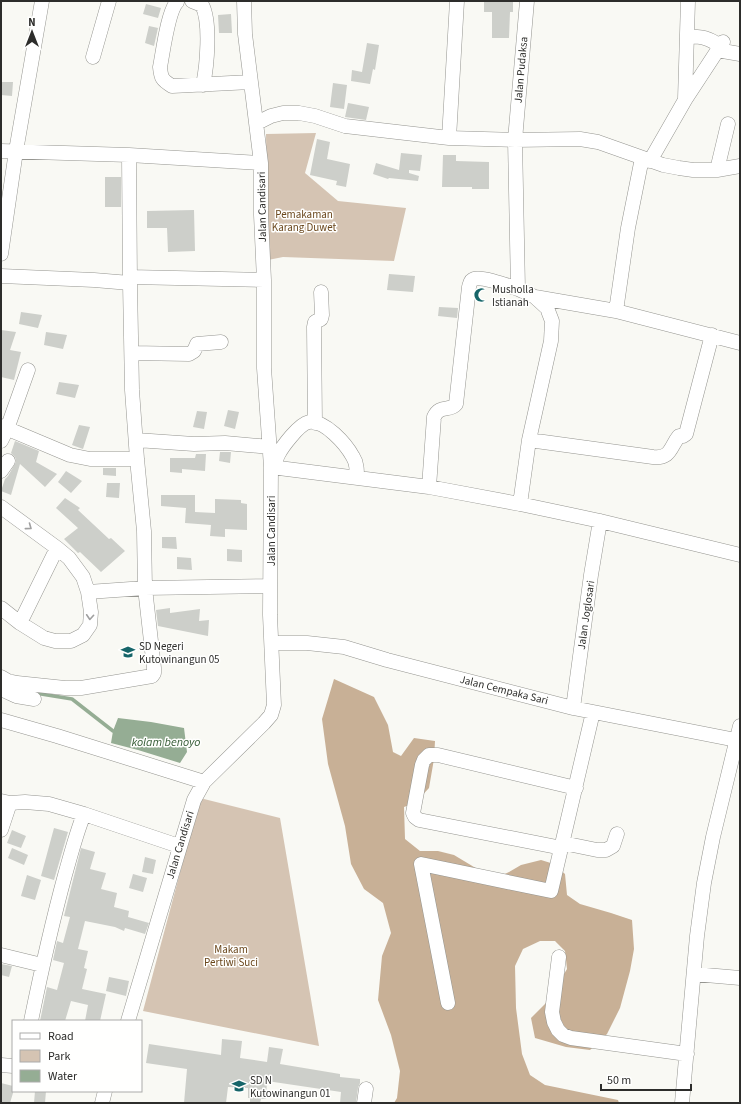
<svg xmlns="http://www.w3.org/2000/svg" width="741" height="1104" font-family="'Source Sans 3',sans-serif">
<rect width="100%" height="100%" fill="#f9f9f4"/>
<path fill="#d5c4b3" d="M316 133 305 173 338 201 406 208 394 261 283 257 268 260 266 134Z
M200 798 280 818 319 1046 143 1011Z"/>
<path fill="#c8b096" d="M334 679 374 697 388 725 393 752 401 756 414 738 435 741 434 759 429 788 415 803 404 807 405 839 420 851H438L454 855 494 879 509 872 521 865 541 860 554 864 565 874 567 895 580 904 611 913 632 920 634 949 630 971 620 1008 607 1034 590 1050 566 1047 535 1038 531 1018 547 1002 567 969 565 951 555 941H540L523 949 515 966 516 1008 522 1054 530 1075 545 1085 618 1100 619 1103H394L397 1098 400 1071 391 1035 378 1000 382 956 391 933 383 903 364 889 351 864 345 826 328 764 322 719Z"/>
<path fill="#95ad94" d="M118 718 151 722 184 728 187 752 180 763 138 750 111 743 113 731Z"/>
<g fill="none" stroke-linecap="round" stroke-linejoin="round">
<path stroke="#95ad94" stroke-width="3.5" d="M35 693 72 699 113 731"/>
</g>
<path fill="#cdcfca" d="M484 1H513V12H510L509 38H492V12H484Z
M146 4 161 8 158 18 143 14Z
M231 14 232 33H219L218 15Z
M149 26 158 28 154 46 145 43Z
M367 43 379 45 375 70 373 69 370 84 351 81 352 70 362 72Z
M1 82H13L12 96 1 95Z
M333 83 347 85 344 109 330 107Z
M348 103 369 107 366 120 345 117Z
M317 139 330 142 327 159 350 164 346 187 336 185 337 181 310 175Z
M401 153 422 155 420 171 409 170V173L419 176 418 181 389 178 388 179 373 174 376 163 399 170Z
M443 155H456V161L489 162V189H472V187H442Z
M105 177H121V207H105Z
M194 210 195 251 168 252 167 228H147V211Z
M389 274 415 276 413 292 387 290Z
M439 307 458 308 457 318 438 316Z
M21 312 42 315 38 328 19 324Z
M1 330 16 332 10 350 21 352 14 380 1 377Z
M46 332 67 335 63 349 44 345Z
M59 382 79 385 75 398 56 394Z
M228 410 239 412 235 429 224 426Z
M197 411 207 412 204 429 193 427Z
M79 425 90 427 83 449 72 445Z
M15 441 39 451 36 462 57 474 45 487 20 464 11 495 1 491 5 479 8 476 16 462 15 457 11 453Z
M220 452H231L230 463 219 461Z
M196 454H206L205 471 182 469V473L170 472V458H195Z
M103 468H116V476L103 475Z
M66 471 82 481 71 493 58 482Z
M107 483H120L119 498 106 497Z
M161 495H195V512L215 513V499L241 500V503L247 504V530L225 529V537L210 536 211 525 185 523 186 508 161 506Z
M65 498 80 508 78 510 109 539 111 538 125 551 101 572 80 552 78 553 64 539 78 528 56 508Z
M162 537H176L177 549 162 548Z
M227 549 242 550V562L227 561Z
M177 557 191 558 192 570 177 569Z
M170 608V613L200 609 199 621 209 620 208 636 158 626 156 610Z
M54 828 68 832 54 880 41 876Z
M12 830 26 836 21 848 7 843Z
M12 848 28 855 24 865 8 858Z
M81 848 95 852 90 869 106 873 101 889 117 893 114 907 129 911 128 917 149 923 145 934 125 928 124 931 115 927 85 921 78 949 88 951 84 968 87 969 82 989 106 994 100 1021H85L88 1005 71 1001 65 1021H40L47 987 57 990 64 963 53 960 57 941 63 943 70 917 64 916Z
M145 857 156 860 153 874 142 872Z
M133 874 147 878 143 892 129 888Z
M27 875 41 880 35 900 21 896Z
M1 964 12 966 9 977 1 975Z
M109 977 129 981 126 996 106 991Z
M222 1039 242 1041 240 1058 267 1062 269 1047 283 1049 280 1064 340 1074V1077L360 1079V1083L358 1088 356 1103H340L341 1092 267 1081 266 1099H261L260 1103H250V1098H248V1088L228 1087 226 1103H184L187 1069 146 1063 149 1044 221 1055Z
M1 1083 13 1086V1093L10 1103H1Z
M35 1091H46L45 1103H34Z"/>
<g fill="none" stroke-linecap="round" stroke-linejoin="round">
<defs>
<path id="minor" d="M175 1 177 2C168 11 163 52 160 67 161 78 162 80 172 86L251 82
M192 1 202 5C211 22 207 66 203 85
M687 36C702 37 708 37 720 46
M717 50 740 54
M93 57 109 1
M685 99 688 1
M257 123 271 116 283 113H299L315 116 345 126 449 138 515 140 580 139 598 142 663 165 679 168 693 170H717L740 166
M449 138 457 1
M1 151 129 155 261 163
M650 161 685 100 723 42
M717 170 728 124
M1 254 16 151 42 1
M1 276 94 280 130 283
M130 277 264 280
M535 297 616 311 740 343
M616 311 628 228 642 158
M132 353 189 354 194 351 197 344 221 342
M315 423 314 327 315 322 321 319 322 315 321 292
M1 426 70 455 90 459H137
M136 440 194 444 225 443 270 447
M529 440 653 457C671 459 670 447 679 436H683L686 434 712 335
M1 441 7 429 28 370
M271 467 429 487 520 504 600 521 740 555
M274 467C275 463 276 459 278 455 282 447 299 424 309 422 325 420 346 444 353 457 357 463 357 470 357 478
M1 471 8 461
M429 487 434 417C440 404 450 412 456 404L469 287C470 284 470 280 474 279 482 276 509 286 518 289
M520 504 529 440 551 341 552 321 547 308 535 297 518 289 515 140 527 1
M1 507 57 548 69 558 83 577 88 592 91 612 90 625 83 635 71 641H55L44 638 20 623 1 608
M88 592 145 588 144 531 137 459 132 390 130 283 129 155
M20 623 57 548
M272 643H307L344 647 387 660 573 708 736 740
M1 677 8 681 17 683 65 688H81L152 676 154 673V668L145 588 270 586
M1 689 16 696 34 699
M573 708 591 575 600 521
M1 720 57 736 204 782
M1 801 10 803 25 802 49 804 84 814 179 846
M1 830 10 803
M563 843 597 850H606L613 846 617 834
M562 848 419 820 415 817 413 813 422 765 424 760 429 755H438L576 788
M1 955 42 965
M559 957 552 1012 554 1022 558 1030 563 1035 571 1038 687 1054
M694 974 740 978
M448 1003 421 864 551 891 593 712
M31 1021C41 972 52 923 65 875 71 854 76 834 84 814
M128 1021 194 800 204 782 264 723 271 715 274 705 270 615 271 467 264 368V280L261 215V163L245 34 244 1
M1 1065 13 1066
M102 1103 105 1091
M364 1103 366 1089
M682 1103 697 936 704 883 713 837 740 726"/>
</defs>
<use href="#minor" stroke="#959590" stroke-width="15"/>
<use href="#minor" stroke="#fff" stroke-width="14"/>
</g>
<defs><path id="oneway-chevron" d="M-2-3.5L2.5 0L-2 3.5" fill="none" stroke-width="1.6" stroke-linecap="round" stroke-linejoin="round"/></defs>
<g stroke="#a0a0a0">
<use href="#oneway-chevron" transform="translate(29 527) rotate(36)"/>
<use href="#oneway-chevron" transform="translate(90 617) rotate(94)"/>
</g>
<defs>
<symbol id="mosque-bare" viewBox="-9 -9 18 18"><path d="M3.5-4.9A6 6 0 1 0 3.5 4.9A5 5 0 1 1 3.5-4.9Z" fill="#166569" stroke="#fffffe" stroke-width="2.5" paint-order="stroke"/></symbol>
<symbol id="school-bare" viewBox="-9 -9 18 18"><path d="M0-5L7-2L0 1L-7-2ZM-4 1L0 2.5L4 1V4Q0 6-4 4Z" fill="#166569" stroke="#fffffe" stroke-width="2.5" paint-order="stroke"/></symbol>
</defs>
<g fill-rule="evenodd">
<use href="#mosque-bare" x="471" y="285" width="20" height="20"/>
<use href="#school-bare" x="118" y="642" width="20" height="20"/>
<use href="#school-bare" x="229" y="1076" width="20" height="20"/>
</g>
<g text-anchor="middle" dominant-baseline="central" stroke-width="3" stroke-linejoin="round" paint-order="stroke">
<g font-size="11" fill="#2d2d2b" stroke="#fffffe">
<text transform="translate(521 70) rotate(-85)">Jalan Pudaksa</text>
<text transform="translate(262 207) rotate(-91)">Jalan Candisari</text>
<text transform="translate(271 531) rotate(-90)">Jalan Candisari</text>
<text transform="translate(586 615) rotate(-82)">Jalan Joglosari</text>
<text transform="translate(504 690) rotate(14)">Jalan Cempaka Sari</text>
<text transform="translate(180 845) rotate(-73)">Jalan Candisari</text>
</g>
<g font-size="11" fill="#6b481d" stroke="#fffffe">
<text x="304" y="214">Pemakaman<tspan x="304" dy="13">Karang Duwet</tspan></text>
<text x="231" y="949">Makam<tspan x="231" dy="13">Pertiwi Suci</tspan></text>
</g>
<g font-size="11" fill="#2d2d2b" stroke="#fffffe" text-anchor="start">
<text x="492" y="289">Musholla<tspan x="492" dy="13">Istianah</tspan></text>
<text x="139" y="646">SD Negeri<tspan x="139" dy="13">Kutowinangun 05</tspan></text>
<text x="250" y="1080">SD N<tspan x="250" dy="13">Kutowinangun 01</tspan></text>
</g>
<g font-size="12" font-style="italic" fill="#365c36" stroke="#fffffe">
<text x="166" y="742">kolam benoyo</text>
</g>
</g>
<rect width="741" height="1104" fill="none" stroke="#2d2d2b" stroke-width="4"/>
<rect x="12" y="1020" width="130" height="72" fill="#fffffe" stroke="#ababaa"/>
<rect x="20" y="1033" width="20" height="6" fill="#ffffff" stroke="#ababaa"/>
<text x="48" y="1040" font-size="12" fill="#2d2d2b">Road</text>
<rect x="20" y="1050" width="20" height="12" fill="#d5c4b3" stroke="#ababaa"/>
<text x="48" y="1060" font-size="12" fill="#2d2d2b">Park</text>
<rect x="20" y="1070" width="20" height="12" fill="#95ad94" stroke="#ababaa"/>
<text x="48" y="1080" font-size="12" fill="#2d2d2b">Water</text>
<g transform="translate(32 32)" stroke="#fffffe" stroke-width="3" paint-order="stroke">
<path d="M0-3L7 15L0 10L-7 15Z" fill="#2d2d2b"/>
<text y="-6" font-size="11" font-weight="bold" text-anchor="middle" fill="#2d2d2b">N</text>
</g>
<path d="M601 1084v6h90v-6" fill="none" stroke="#2d2d2b" stroke-width="2"/>
<text x="607" y="1084" font-size="12" fill="#2d2d2b" stroke="#fffffe" stroke-width="3" paint-order="stroke">50 m</text>
</svg>
